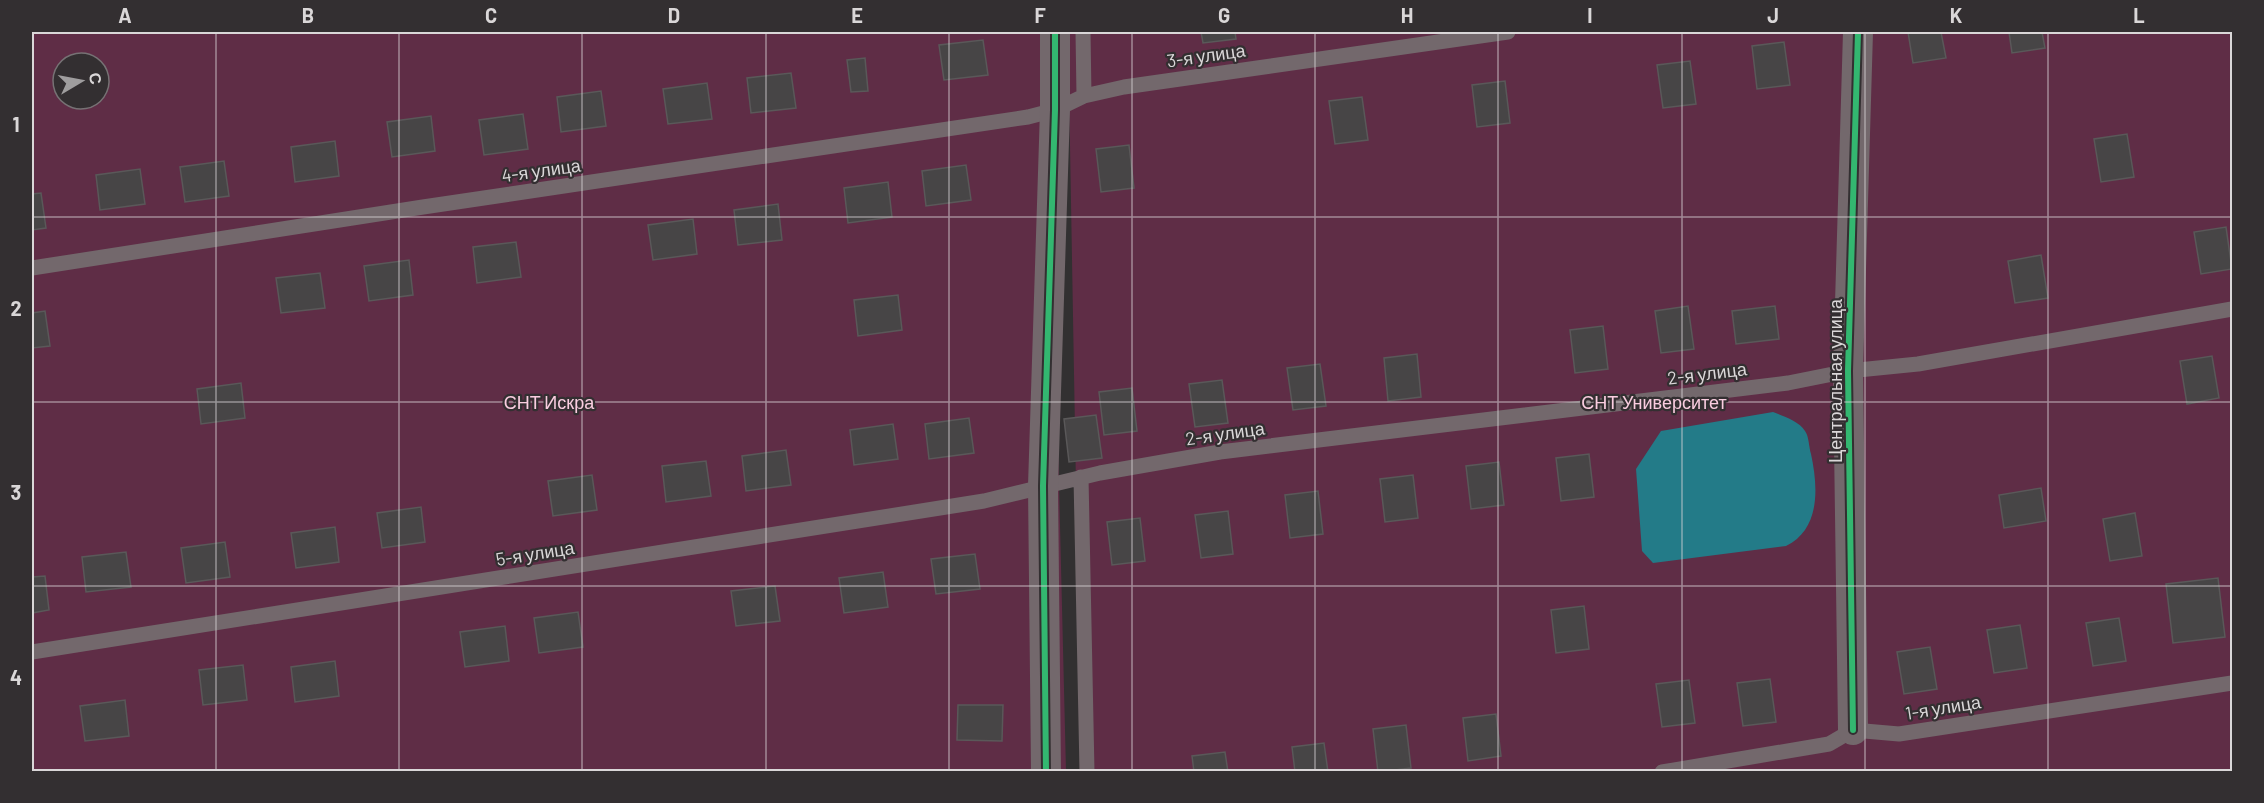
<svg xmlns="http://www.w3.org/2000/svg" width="2264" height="803" font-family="Barlow,sans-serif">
<rect width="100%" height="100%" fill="#323031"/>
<path fill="#5f2d46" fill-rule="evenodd" d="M32 32H1048L1066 771H32ZM63 63H99V99H63Z
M1068 32H2232V771H1081Z"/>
<path fill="#237b88" d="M1773 412C1783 416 1799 421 1805 431 1809 436 1809 448 1811 454 1818 486 1821 529 1786 546L1653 563 1642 551 1636 469 1661 431Z"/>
<path fill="#474546" stroke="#5a5859" stroke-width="1.5" d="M1201 32H1235L1236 39 1203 43Z
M1908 32H1941L1946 58 1913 63Z
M2009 32H2042L2045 48 2012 53Z
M983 40 988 75 944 80 939 45Z
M1784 42 1790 85 1757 89 1752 46Z
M865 58 868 91 851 92 847 60Z
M1690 61 1696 104 1663 108 1657 65Z
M791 73 796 108 751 113 747 78Z
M1505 81 1510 123 1477 127 1472 85Z
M707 83 712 119 668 124 663 89Z
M601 91 606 126 561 132 557 97Z
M1362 97 1368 140 1335 144 1329 101Z
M523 114 528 149 484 155 479 120Z
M431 116 435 151 392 157 387 122Z
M2127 134 2134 177 2101 182 2094 139Z
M335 141 339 176 295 182 291 147Z
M1129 145 1134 188 1101 192 1096 149Z
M224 161 229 196 185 202 180 167Z
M966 165 971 200 926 206 922 171Z
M140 169 145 204 100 210 96 175Z
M888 182 892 217 848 223 844 188Z
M41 193 46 228 32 230V194Z
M778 204 782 240 738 245 734 210Z
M693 219 697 254 653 260 648 225Z
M2226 227 2232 269 2201 274 2194 232Z
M516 242 521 277 477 283 473 247Z
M2041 255 2048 298 2015 303 2008 261Z
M409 260 413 295 369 301 364 266Z
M320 273 325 308 281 313 276 278Z
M898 295 902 330 858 336 854 300Z
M1688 306 1694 349 1661 353 1655 311Z
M1775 306 1779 339 1736 344 1732 311Z
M45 311 50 346 32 348V313Z
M1603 326 1608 369 1575 373 1570 330Z
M1417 354 1421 397 1388 401 1384 358Z
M2212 356 2219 398 2187 404 2180 361Z
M1320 364 1326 406 1293 410 1287 368Z
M1222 380 1228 423 1195 427 1189 384Z
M241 383 245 418 201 424 197 389Z
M1132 388 1137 431 1104 435 1099 392Z
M1096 415 1102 458 1069 462 1064 419Z
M969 418 974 453 929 459 925 424Z
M893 424 898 459 854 465 850 430Z
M786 450 791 485 746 491 742 456Z
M1589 454 1594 497 1561 501 1556 458Z
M706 461 711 496 666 502 662 466Z
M1499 462 1504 505 1471 509 1466 466Z
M592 475 597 510 553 516 548 481Z
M1413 475 1418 518 1385 522 1380 479Z
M2041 488 2046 521 2004 528 1999 495Z
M1318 491 1323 534 1290 538 1285 495Z
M421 507 425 542 382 548 377 513Z
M1228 511 1233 554 1201 558 1195 515Z
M2135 513 2142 556 2110 561 2103 519Z
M1140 518 1145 561 1112 565 1107 522Z
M335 527 339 562 296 568 291 533Z
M225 542 230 577 186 583 181 548Z
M126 552 131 587 86 592 82 557Z
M975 554 980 589 936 594 931 559Z
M883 572 888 607 844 613 839 578Z
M45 576 49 610 32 613V577Z
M2218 578 2225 637 2173 643 2166 584Z
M775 586 780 621 736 626 731 591Z
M1584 606 1589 649 1556 653 1551 610Z
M578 612 583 647 539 653 534 618Z
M2119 618 2126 661 2093 666 2086 623Z
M2020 625 2027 668 1994 673 1987 630Z
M505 626 509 661 465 667 460 632Z
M1930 647 1937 689 1904 694 1897 652Z
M335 661 339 696 295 702 291 667Z
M243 665 247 700 203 705 199 670Z
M1770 679 1776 722 1743 726 1737 683Z
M1689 680 1695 723 1662 727 1656 684Z
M125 700 129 736 85 741 80 706Z
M958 705H1003L1002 741 957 740Z
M1496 714 1501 756 1468 761 1463 718Z
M1406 725 1411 768 1378 772 1373 729Z
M1324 743 1328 772H1295L1292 747Z
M1225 752 1228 772H1194L1192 756Z"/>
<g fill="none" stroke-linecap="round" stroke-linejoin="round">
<path stroke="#73686c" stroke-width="15" d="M1083 32 1084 96
M32 268 423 207 1028 117 1055 110 1084 96 1124 87 1508 32
M1081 477 1087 772
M32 652 984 501 1100 473 1220 452 1788 383 1848 371 1918 364 2232 309
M1662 772 1829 744 1853 730 1899 734 2232 683"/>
<path stroke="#73686c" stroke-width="30" d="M1853 730 1848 371 1858 32
M1046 772 1043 486 1055 110V32"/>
<defs>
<path id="cycleway" d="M1853 730 1848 371 1858 32
M1046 772 1043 486 1055 110V32"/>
</defs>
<use href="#cycleway" stroke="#332f31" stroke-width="10"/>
<use href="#cycleway" stroke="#33b770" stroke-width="6"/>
</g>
<path fill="none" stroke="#dad7d8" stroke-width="1.5" stroke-opacity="0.55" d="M216 32V772M399 32V772M582 32V772M766 32V772M949 32V772M1132 32V772M1315 32V772M1498 32V772M1682 32V772M1865 32V772M2048 32V772M32 217H2232M32 402H2232M32 586H2232"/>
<g text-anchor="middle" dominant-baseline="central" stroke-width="4.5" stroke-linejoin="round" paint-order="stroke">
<g font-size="18" fill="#dad7d8" stroke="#332f31">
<text transform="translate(1206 55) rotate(-8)">3-я улица</text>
<text transform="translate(541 170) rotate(-8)">4-я улица</text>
<text transform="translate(1707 373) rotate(-7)">2-я улица</text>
<text transform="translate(1835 381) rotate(-90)">Центральная улица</text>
<text transform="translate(1225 433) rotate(-8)">2-я улица</text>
<text transform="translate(535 553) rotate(-9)">5-я улица</text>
<text transform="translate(1943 707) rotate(-9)">1-я улица</text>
</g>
<g font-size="18" fill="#facde0" stroke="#332f31">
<text x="549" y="402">СНТ Искра</text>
<text x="1654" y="402">СНТ Университет</text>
</g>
</g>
<rect width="2264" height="803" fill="none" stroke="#332f31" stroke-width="66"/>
<g transform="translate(81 81) rotate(80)"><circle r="28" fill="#332f31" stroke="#767274" stroke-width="1.5"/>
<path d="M0-4.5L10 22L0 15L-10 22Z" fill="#9f9d9e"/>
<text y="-9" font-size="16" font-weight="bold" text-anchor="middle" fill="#dad7d8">С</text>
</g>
<rect x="33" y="33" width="2198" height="737" fill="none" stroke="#dad7d8" stroke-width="2"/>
<g font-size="20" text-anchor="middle" font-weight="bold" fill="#dad7d8">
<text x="125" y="23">A</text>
<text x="308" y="23">B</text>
<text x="491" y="23">C</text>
<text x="674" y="23">D</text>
<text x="857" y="23">E</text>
<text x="1040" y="23">F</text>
<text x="1224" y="23">G</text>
<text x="1407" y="23">H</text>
<text x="1590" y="23">I</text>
<text x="1773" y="23">J</text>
<text x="1956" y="23">K</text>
<text x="2139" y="23">L</text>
<text x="16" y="132">1</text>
<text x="16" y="316">2</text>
<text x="16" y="500">3</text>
<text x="16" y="685">4</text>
</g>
</svg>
